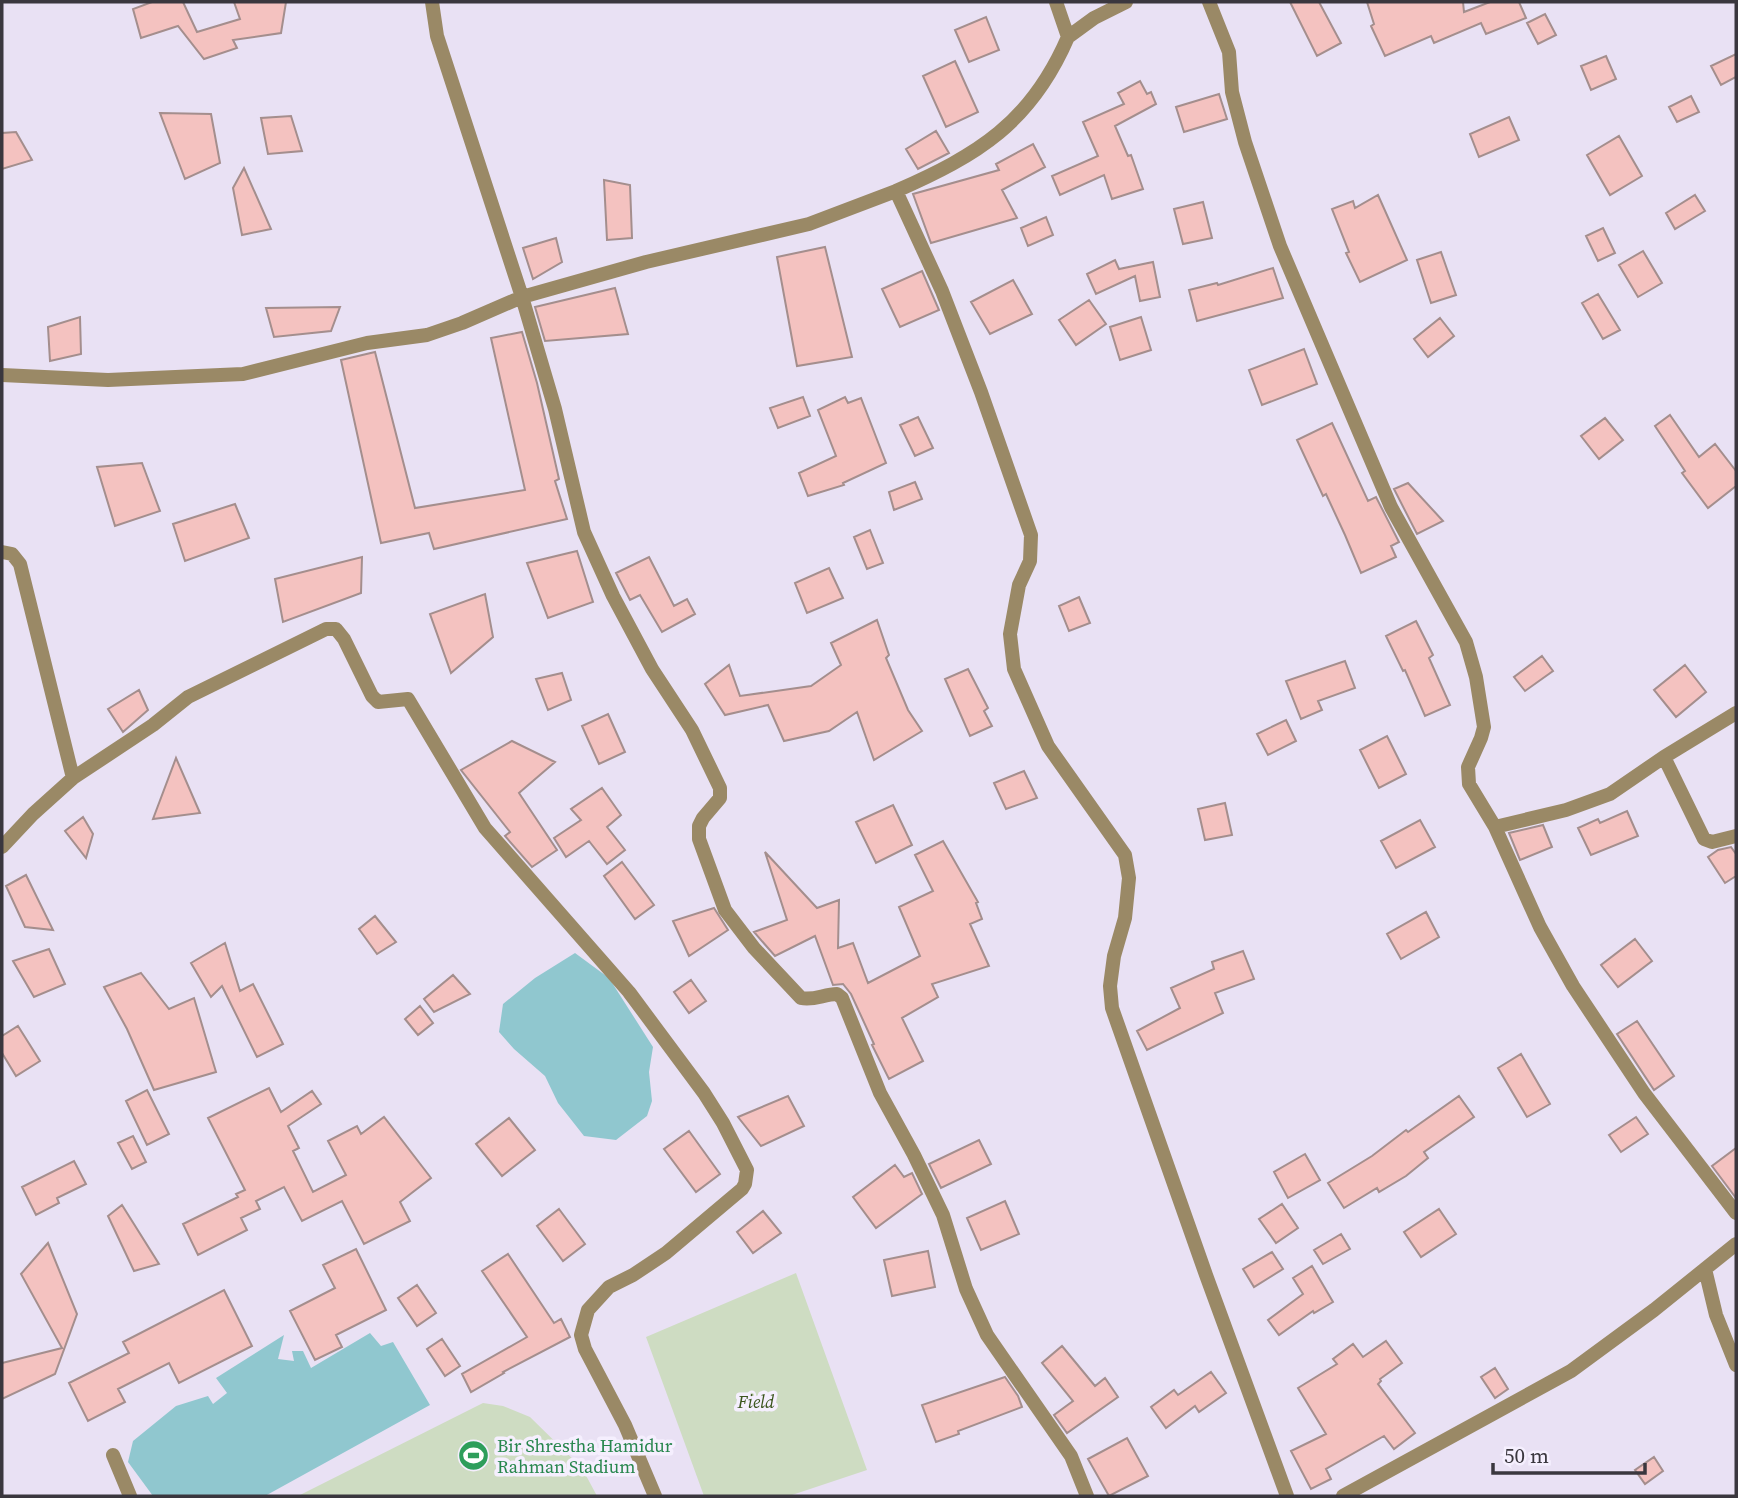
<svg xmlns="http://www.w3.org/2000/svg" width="1738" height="1498" font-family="'Source Serif 4',serif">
<rect width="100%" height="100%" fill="#e9e1f4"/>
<path fill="#cedcc2" d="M796 1273 867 1470 789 1496H704L646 1337Z
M483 1403 503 1406 530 1417 582 1468 597 1496H298Z"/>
<path fill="#90c7cf" d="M575 953 609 978 653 1047 649 1072 652 1101 647 1116 616 1140 584 1136 558 1103 545 1076 514 1049 499 1032 503 1004 535 978Z
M370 1333 381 1346 393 1342 430 1405 265 1496H153L128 1462 133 1441 176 1406 208 1396 213 1404 227 1393 216 1378 284 1335 278 1359 294 1361 292 1351H303L311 1368Z"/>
<path fill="#f4c2c0" stroke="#a48e8d" stroke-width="2" d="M152 2H183L197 32 240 19 234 2H286L281 33 233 40 237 48 204 59 178 26 141 38 133 9Z
M1290 2H1319L1341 43 1317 56Z
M1367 2H1463L1464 12 1490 2H1519L1526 18 1486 34 1481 23 1434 43 1431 36 1385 56 1371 26 1374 24Z
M1545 14 1556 35 1538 44 1527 23Z
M986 17 999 50 969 62 955 30Z
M1736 54V77L1721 85 1711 66Z
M1606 56 1616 79 1591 90 1581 66Z
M955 61 978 112 946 127 923 76Z
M1140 81 1147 94 1151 92 1156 104 1115 126 1128 156 1131 155 1143 189 1112 199 1104 175 1060 195 1052 176 1098 156 1083 122 1124 104 1118 93Z
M1219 94 1227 119 1184 132 1176 107Z
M1691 96 1699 112 1677 122 1669 107Z
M160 113 211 114 220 163 185 179Z
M291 116 302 151 268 154 261 118Z
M1509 117 1519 140 1479 157 1470 134Z
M936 131 949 153 918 169 906 149Z
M16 132 32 160 2 169V133Z
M1619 136 1642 176 1610 195 1587 155Z
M1033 144 1045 167 1002 190 1017 218 931 243 913 194 999 170 996 164Z
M244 168 271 229 242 235 233 188Z
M604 180 630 185 632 238 607 240Z
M1378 195 1407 260 1360 282 1346 253 1349 252 1332 209 1353 201 1355 208Z
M1695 195 1705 211 1675 229 1666 213Z
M1203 202 1212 238 1183 244 1174 209Z
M1046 217 1053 235 1028 246 1021 228Z
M1603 228 1615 253 1598 261 1586 236Z
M556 238 562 262 533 279 523 248Z
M825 247 852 357 797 366 777 257Z
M1643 251 1662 283 1638 297 1619 265Z
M1441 252 1456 295 1431 303 1417 260Z
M1115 260 1119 269 1153 262 1160 297 1140 301 1135 276 1096 294 1087 274Z
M1273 268 1283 298 1197 321 1189 290 1217 283 1218 285Z
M922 271 939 310 900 327 882 289Z
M1013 280 1032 314 990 334 971 302Z
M615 288 628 334 545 341 535 307Z
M1598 294 1620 330 1603 339 1582 303Z
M1089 300 1106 324 1076 345 1059 320Z
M340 307 331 331 274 337 266 308Z
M80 317 81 354 50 361 48 327Z
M1141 317 1151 350 1120 360 1110 327Z
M1440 318 1454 336 1428 357 1414 339Z
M522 332 537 383 559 479 555 481 567 519 434 549 429 533 381 543 341 360 375 352 415 508 525 490 491 338Z
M1304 349 1317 384 1262 405 1249 370Z
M803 397 810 416 778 428 770 408Z
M845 397 848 403 861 398 886 463 843 483 844 485 808 496 799 473 836 456 818 410Z
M1670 415 1699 457 1715 444 1736 471V486L1708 508 1682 473 1685 471 1655 426Z
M918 417 933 448 915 456 900 425Z
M1605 418 1623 440 1599 459 1581 436Z
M1332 423 1368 501 1376 497 1399 542 1391 546 1396 557 1361 573 1345 535 1326 494 1323 496 1297 440Z
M142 463 160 511 115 526 97 467Z
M915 482 922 499 894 510 889 492Z
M1408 483 1443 521 1417 534 1394 489Z
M235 504 249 538 185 561 173 524Z
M870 530 883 563 867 569 854 537Z
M577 551 593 602 548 618 527 563Z
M362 557 361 593 283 622 275 579Z
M649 557 674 606 687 599 695 614 662 632 640 595 630 600 616 573Z
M829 568 843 598 807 613 795 583Z
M485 594 493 637 451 673 430 614Z
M1079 597 1090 623 1069 631 1059 606Z
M877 620 889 655 886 658 908 710 922 731 874 760 857 712 829 731 784 741 768 705 725 715 705 684 729 665 740 696 811 686 841 665 831 643Z
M1416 621 1433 655 1429 658 1450 705 1425 716 1405 670 1403 671 1386 636Z
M1542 656 1553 671 1525 691 1514 677Z
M1345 661 1355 688 1318 701 1322 710 1301 719 1286 681Z
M1685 665 1706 692 1676 717 1654 690Z
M968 669 988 708 984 711 992 726 970 736 945 679Z
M562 673 571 700 548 710 536 679Z
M139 690 148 710 123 732 108 709Z
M608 714 625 752 599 764 582 726Z
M1286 720 1296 741 1268 755 1257 734Z
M1387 736 1406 774 1379 788 1360 750Z
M512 741 555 762 519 793 557 850 532 867 505 836 510 832 461 770Z
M176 758 200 813 153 819Z
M1024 771 1037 798 1006 809 994 783Z
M602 788 621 815 607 827 625 850 607 864 589 841 566 857 554 838 581 820 571 809Z
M1225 803 1232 835 1205 840 1198 809Z
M893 805 912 845 876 863 856 822Z
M1627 811 1638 836 1591 855 1578 828 1598 819 1600 823Z
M83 817 93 834 86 858 65 831Z
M1420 820 1435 847 1396 868 1381 841Z
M1543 825 1552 847 1520 860 1509 833Z
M943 841 978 902 976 903 982 919 970 924 989 966 932 984 938 997 902 1018 923 1061 889 1079 872 1045 874 1044 851 994 843 984 833 985 815 936 775 956 754 932 787 920 765 852 817 908 839 900 838 948 853 943 868 983 920 956 899 907 933 891 915 855Z
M1731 847 1736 854V876L1725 883 1708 857 1718 850Z
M622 862 654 905 635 919 604 876Z
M26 875 53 930 25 927 6 886Z
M714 908 728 930 689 956 673 921Z
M1426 912 1439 937 1401 959 1387 934Z
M375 916 396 942 377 954 359 929Z
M1635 939 1652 961 1618 987 1601 965Z
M225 943 240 991 253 984 283 1044 257 1057 222 986 211 997 191 963Z
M49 949 65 984 34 997 13 961Z
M1243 951 1254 979 1215 993 1223 1013 1147 1050 1137 1031 1180 1008 1171 988 1214 969 1212 962Z
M141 973 169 1009 194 998 216 1072 154 1090 127 1029 104 987Z
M453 975 470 994 434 1012 424 999Z
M691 980 706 1001 689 1013 674 992Z
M420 1006 433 1023 418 1035 405 1019Z
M1637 1021 1674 1076 1654 1090 1617 1034Z
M18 1026 40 1061 16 1076 2 1053V1036Z
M1521 1054 1550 1104 1527 1117 1498 1068Z
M269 1088 281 1112 312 1091 321 1104 288 1126 299 1148 293 1151 313 1192 346 1175 328 1141 357 1126 361 1134 384 1117 431 1178 400 1202 410 1221 364 1244 342 1201 302 1221 284 1187 256 1201 260 1209 241 1218 247 1230 198 1255 183 1224 238 1197 236 1194 245 1190 208 1118Z
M147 1090 169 1134 147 1145 126 1101Z
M788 1096 804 1126 761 1146 738 1117Z
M1459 1096 1474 1117 1424 1152 1428 1158 1406 1176 1379 1192 1377 1188 1344 1208 1328 1183 1372 1156 1406 1130 1408 1132Z
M1636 1117 1648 1134 1621 1152 1609 1135Z
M509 1118 535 1150 502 1176 476 1144Z
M689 1131 720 1174 696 1192 664 1149Z
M133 1136 146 1162 132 1169 118 1143Z
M979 1140 991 1164 941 1188 929 1164Z
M1736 1148V1198L1712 1166Z
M1305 1154 1320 1180 1288 1198 1274 1172Z
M74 1161 86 1184 57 1198 59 1203 36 1215 22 1187Z
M895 1165 904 1177 912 1173 922 1194 876 1228 853 1197Z
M1005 1201 1019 1234 981 1250 967 1218Z
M1282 1204 1298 1228 1276 1243 1259 1219Z
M122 1205 159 1264 134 1271 108 1216Z
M559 1209 585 1244 563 1261 537 1226Z
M1439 1209 1456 1234 1421 1257 1404 1232Z
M763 1211 781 1233 753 1253 737 1232Z
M1341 1234 1350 1249 1323 1264 1314 1250Z
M48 1243 77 1314 55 1374 2 1399V1363L62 1348 21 1274Z
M356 1249 386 1310 336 1335 342 1347 315 1360 290 1311 335 1288 323 1265Z
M928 1251 935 1287 892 1296 884 1260Z
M1272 1252 1283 1269 1254 1287 1243 1269Z
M508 1254 554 1323 561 1319 570 1337 503 1372 504 1373 471 1392 462 1374 527 1337 482 1271Z
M1312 1266 1333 1302 1314 1313 1313 1311 1279 1335 1268 1320 1303 1294 1293 1278Z
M417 1285 436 1313 417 1326 398 1298Z
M224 1290 252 1346 179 1383 169 1363 118 1389 125 1402 88 1421 69 1383 129 1353 123 1342Z
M442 1339 460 1366 445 1376 427 1349Z
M1386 1341 1402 1363 1380 1379 1381 1381 1378 1384 1415 1433 1394 1449 1384 1436 1326 1469 1331 1479 1311 1489 1291 1451 1326 1434 1298 1388 1337 1364 1333 1359 1353 1344 1363 1357Z
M1062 1346 1095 1386 1105 1378 1118 1397 1067 1433 1054 1415 1073 1401 1042 1363Z
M1495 1368 1508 1389 1495 1398 1481 1377Z
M1211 1372 1226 1393 1199 1412 1195 1406 1166 1428 1151 1407 1174 1390 1178 1395Z
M1005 1377 1018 1396 1022 1407 958 1431 959 1434 936 1442 922 1405Z
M1127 1438 1148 1476 1109 1496 1088 1459Z
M1654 1457 1663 1471 1645 1484 1635 1470Z"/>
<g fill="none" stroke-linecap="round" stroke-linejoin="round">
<path stroke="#9a8966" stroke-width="14" d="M1056 2 1068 37C1031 123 978 155 896 191L942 291 981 392 1031 535 1030 561 1019 585 1010 634 1014 669 1048 746 1125 855 1129 878 1125 918 1114 956 1110 986 1112 1008 1206 1275 1287 1496
M1209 2 1229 52 1232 92 1245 142 1280 246 1391 507 1466 642 1476 677 1484 727 1481 738 1468 767 1469 784 1495 827 1540 927 1573 986 1644 1093 1736 1213
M1068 37 1094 18 1126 2
M896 191 809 224 646 262 522 297 555 409 584 532 613 596 652 669 692 730 720 788V798L703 818 699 826V839L725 910 754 948 801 998C814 1001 824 994 837 994L842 998 880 1093 914 1155 943 1215 966 1289 987 1335 1071 1456 1087 1496
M2 375 108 380 243 374 367 343 427 335 462 323 522 297 437 36 432 2
M2 552 12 554 20 564 73 778
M1664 757 1704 839 1712 842 1736 836
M1495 827 1566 810 1610 794 1664 757 1736 713
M2 847 33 814 73 778 153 725 188 697 326 629H336L344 639 372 696 378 702 408 699 485 828 629 992 704 1093 723 1123 747 1170 745 1184 742 1189 666 1253 633 1275 609 1287 588 1310 581 1335 585 1349 625 1425 655 1496
M1705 1269 1716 1315 1736 1365
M113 1455 130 1496
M1343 1496 1571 1371 1654 1310 1736 1244"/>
</g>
<defs>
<symbol id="stadium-disc" viewBox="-11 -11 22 22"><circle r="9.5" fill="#2e9e5b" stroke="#f5effe"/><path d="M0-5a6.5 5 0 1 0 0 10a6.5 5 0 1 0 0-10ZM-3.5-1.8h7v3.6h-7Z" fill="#fff"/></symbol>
</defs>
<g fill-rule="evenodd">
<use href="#stadium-disc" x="456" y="1438" width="35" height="35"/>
</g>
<g text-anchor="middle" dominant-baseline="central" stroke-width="7" stroke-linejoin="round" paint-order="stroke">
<g font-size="18" font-style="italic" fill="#3b551d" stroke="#f5effe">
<text x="756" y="1401">Field</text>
</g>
<g font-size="18" fill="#27864d" stroke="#f5effe" text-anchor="start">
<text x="497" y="1445">Bir Shrestha Hamidur<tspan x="497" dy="21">Rahman Stadium</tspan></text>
</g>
</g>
<rect width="1738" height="1498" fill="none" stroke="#3a373e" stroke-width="7"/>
<path d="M1493 1463v10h152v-10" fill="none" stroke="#3a373e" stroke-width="3.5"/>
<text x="1504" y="1463" font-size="21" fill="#3a373e" stroke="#f5effe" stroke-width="5" paint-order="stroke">50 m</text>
</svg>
